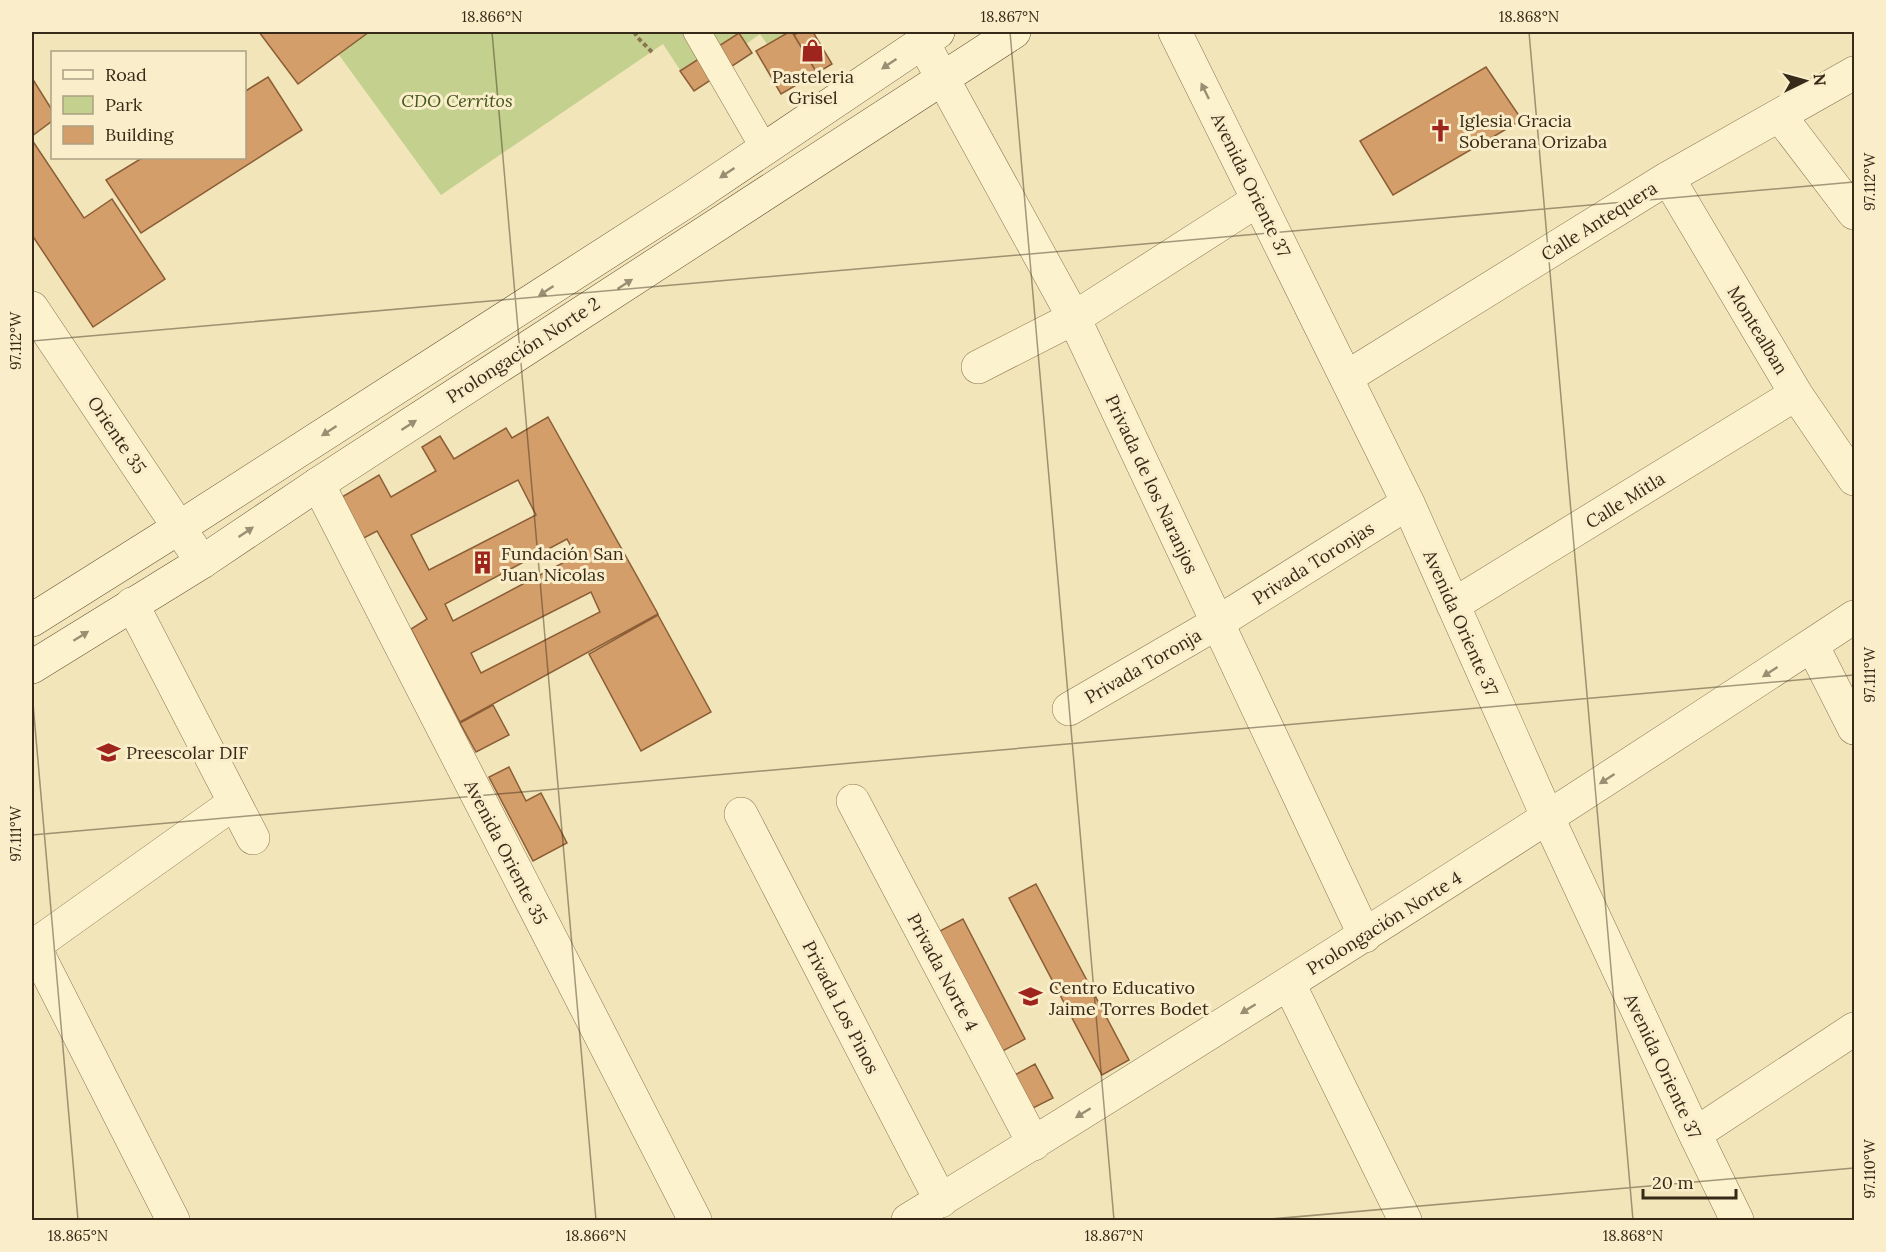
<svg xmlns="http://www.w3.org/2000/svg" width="1886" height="1252" font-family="Lora,serif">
<rect width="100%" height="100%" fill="#f2e5b9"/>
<path fill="#c4d08d" d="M368 32H788L767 44 760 34 746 44 752 53 694 91 663 44 441 195 339 55Z"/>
<path fill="#d49e6b" stroke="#8b5e36" stroke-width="1.5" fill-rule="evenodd" d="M259 32H369L298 84Z
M789 32H792L817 73 781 94 756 51Z
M799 32H813L832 64 817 73 794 35Z
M739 33 752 53 694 91 680 71Z
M1486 67 1522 120 1393 195 1360 141Z
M268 77 302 130 141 233 106 180 142 158H244V92Z
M32 78 52 110V121L32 136Z
M32 140 84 218 112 199 165 279 93 327 32 235Z
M548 417 658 614 460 722 411 629 427 619 377 531 360 540 337 500 379 475 391 497 436 471 422 447 440 436 454 459 506 428 512 438ZM518 480 536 515 429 570 411 535ZM567 539 576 556 453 621 445 604ZM591 592 600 612 481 673 471 653Z
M658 615 711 712 641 751 589 654Z
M493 705 509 735 476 752 460 723Z
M509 767 526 801 541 793 567 843 533 861 489 777Z
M1036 884 1129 1060 1102 1075 1009 898Z
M963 919 1025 1039 999 1053 936 933Z
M1035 1064 1053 1098 1029 1110 1011 1077Z"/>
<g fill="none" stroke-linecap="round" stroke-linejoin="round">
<defs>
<path id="pedestrian" d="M697 32 764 148"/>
<path id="minor" d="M1175 32 1408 503 1548 818 1695 1134 1737 1220
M922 41 1074 318 1365 936
M1780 116 1854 213
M1668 178 1796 394 1854 479
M32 308 202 562
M978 367 1074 318 1258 200
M1347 377 1668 178 1854 73
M318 484 695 1220
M132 604 253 838
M1453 605 1796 394
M1812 645 1854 728
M1069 709 1217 623 1408 503
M853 801 1034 1144
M741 814 941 1201
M1289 984 1405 1220
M1695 1134 1854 1029
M173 1220 42 962 38 952 42 940 234 803
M908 1220C1227 1025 1542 823 1854 617"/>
<path id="secondary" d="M32 620 180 527 690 199 938 32
M32 667 202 562 318 484 1014 32"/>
</defs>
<use href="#pedestrian" stroke="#8a7452" stroke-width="28"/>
<use href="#minor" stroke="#8a7452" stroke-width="34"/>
<use href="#secondary" stroke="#6b5436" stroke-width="34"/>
<path stroke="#8a7452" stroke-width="4" stroke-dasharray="4.5 3" stroke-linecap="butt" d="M634 32 638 38 652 52"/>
<use href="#pedestrian" stroke="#fcf2cd" stroke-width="27"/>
<use href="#minor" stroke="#fcf2cd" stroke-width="33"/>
<use href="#secondary" stroke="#fcf2cd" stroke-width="33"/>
</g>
<defs><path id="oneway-solid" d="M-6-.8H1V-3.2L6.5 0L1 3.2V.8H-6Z" transform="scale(1.5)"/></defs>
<g fill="#9a8e73">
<use href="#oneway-solid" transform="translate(889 64) rotate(146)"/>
<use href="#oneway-solid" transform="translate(1205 91) rotate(-116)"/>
<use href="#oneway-solid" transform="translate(727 173) rotate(146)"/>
<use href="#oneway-solid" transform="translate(625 284) rotate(-33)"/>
<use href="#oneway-solid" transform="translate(546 291) rotate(147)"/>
<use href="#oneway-solid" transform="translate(409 425) rotate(-33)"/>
<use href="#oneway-solid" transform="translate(329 431) rotate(147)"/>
<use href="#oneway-solid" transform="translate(246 532) rotate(-34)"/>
<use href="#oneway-solid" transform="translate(81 636) rotate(-32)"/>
<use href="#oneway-solid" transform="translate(1770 672) rotate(147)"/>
<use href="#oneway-solid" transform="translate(1607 779) rotate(147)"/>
<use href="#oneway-solid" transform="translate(1248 1009) rotate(148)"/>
<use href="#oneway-solid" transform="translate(1083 1113) rotate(148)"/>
</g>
<path fill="none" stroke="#372a19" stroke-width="1.5" stroke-opacity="0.45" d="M492 32 596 1220M1010 32 1114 1220M1529 32 1633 1220M32 341 1854 182M32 692 78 1220M32 835 1854 675M1260 1220 1854 1168"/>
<defs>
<symbol id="shop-bare" viewBox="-9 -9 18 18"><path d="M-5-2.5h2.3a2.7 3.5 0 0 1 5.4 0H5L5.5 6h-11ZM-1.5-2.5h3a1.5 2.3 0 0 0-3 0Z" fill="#9e251d" stroke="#f9eec9" stroke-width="2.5" paint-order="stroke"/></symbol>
<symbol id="church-bare" viewBox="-9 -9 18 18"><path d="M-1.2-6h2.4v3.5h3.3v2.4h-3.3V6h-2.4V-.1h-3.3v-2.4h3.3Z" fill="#9e251d" stroke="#f9eec9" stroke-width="2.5" paint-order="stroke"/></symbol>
<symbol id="building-bare" viewBox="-9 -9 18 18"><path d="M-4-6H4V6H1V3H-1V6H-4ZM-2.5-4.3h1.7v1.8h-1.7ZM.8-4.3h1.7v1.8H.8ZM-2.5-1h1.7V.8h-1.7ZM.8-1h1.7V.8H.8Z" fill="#9e251d" stroke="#f9eec9" stroke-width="2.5" paint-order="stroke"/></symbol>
<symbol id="school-bare" viewBox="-9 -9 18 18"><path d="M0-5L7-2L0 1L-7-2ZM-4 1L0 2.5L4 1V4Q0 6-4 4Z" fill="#9e251d" stroke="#f9eec9" stroke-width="2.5" paint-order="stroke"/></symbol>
</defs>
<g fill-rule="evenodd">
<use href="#shop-bare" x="796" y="34" width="33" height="33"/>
<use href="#church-bare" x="1424" y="114" width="33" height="33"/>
<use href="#building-bare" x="466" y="546" width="33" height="33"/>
<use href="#school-bare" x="92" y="736" width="33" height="33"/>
<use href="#school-bare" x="1014" y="980" width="33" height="33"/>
</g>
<g text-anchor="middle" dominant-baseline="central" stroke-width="6" stroke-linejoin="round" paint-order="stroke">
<g font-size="18" fill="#372a19" stroke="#f9eec9" text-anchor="start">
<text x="813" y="76" text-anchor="middle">Pasteleria<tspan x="813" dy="21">Grisel</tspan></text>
<text x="1459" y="120">Iglesia Gracia<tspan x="1459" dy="21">Soberana Orizaba</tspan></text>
<text x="501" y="553">Fundación San<tspan x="501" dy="21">Juan Nicolas</tspan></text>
<text x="126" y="752">Preescolar DIF</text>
<text x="1049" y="987">Centro Educativo<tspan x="1049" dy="21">Jaime Torres Bodet</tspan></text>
</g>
<g font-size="18" font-style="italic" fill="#43561e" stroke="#f9eec9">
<text x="457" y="100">CDO Cerritos</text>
</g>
<g font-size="18" fill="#372a19" stroke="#f9eec9">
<text transform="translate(1251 185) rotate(64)">Avenida Oriente 37</text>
<text transform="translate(1599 221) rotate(-32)">Calle Antequera</text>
<text transform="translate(1758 330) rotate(59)">Montealban</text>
<text transform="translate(523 350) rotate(-33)">Prolongación Norte 2</text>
<text transform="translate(117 435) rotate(56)">Oriente 35</text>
<text transform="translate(1152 484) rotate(65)">Privada de los Naranjos</text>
<text transform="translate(1625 500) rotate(-32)">Calle Mitla</text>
<text transform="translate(1313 563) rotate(-32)">Privada Toronjas</text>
<text transform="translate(1461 623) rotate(66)">Avenida Oriente 37</text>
<text transform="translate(1143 666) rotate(-30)">Privada Toronja</text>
<text transform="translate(506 852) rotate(63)">Avenida Oriente 35</text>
<text transform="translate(1384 923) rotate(-32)">Prolongación Norte 4</text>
<text transform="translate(943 972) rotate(62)">Privada Norte 4</text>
<text transform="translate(841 1007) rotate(63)">Privada Los Pinos</text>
<text transform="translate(1663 1066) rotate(65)">Avenida Oriente 37</text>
</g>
</g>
<rect width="1886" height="1252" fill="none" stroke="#f9eec9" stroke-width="66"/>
<rect x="51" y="51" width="195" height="108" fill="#f9eec9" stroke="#aba083" stroke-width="1.5"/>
<rect x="63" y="70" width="30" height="9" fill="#fcf2cd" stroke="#aba083" stroke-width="1.5"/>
<text x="105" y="81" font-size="18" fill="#372a19">Road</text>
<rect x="63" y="96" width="30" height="18" fill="#c4d08d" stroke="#aba083" stroke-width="1.5"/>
<text x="105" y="111" font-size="18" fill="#372a19">Park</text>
<rect x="63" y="126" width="30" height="18" fill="#d49e6b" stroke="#aba083" stroke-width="1.5"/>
<text x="105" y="141" font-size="18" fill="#372a19">Building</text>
<g transform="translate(1805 81) rotate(85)" stroke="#f9eec9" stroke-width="4.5" paint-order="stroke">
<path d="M0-4.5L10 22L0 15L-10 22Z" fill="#372a19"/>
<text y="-9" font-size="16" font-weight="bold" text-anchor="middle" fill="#372a19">N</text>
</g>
<path d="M1643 1189v9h93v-9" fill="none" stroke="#372a19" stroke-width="3"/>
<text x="1652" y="1189" font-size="18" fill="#372a19" stroke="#f9eec9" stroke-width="4.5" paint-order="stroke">20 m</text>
<rect x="33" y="33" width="1820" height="1186" fill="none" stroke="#372a19" stroke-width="2"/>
<g font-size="15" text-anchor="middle" fill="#372a19">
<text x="492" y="22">18.866°N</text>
<text x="1010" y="22">18.867°N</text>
<text x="1529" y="22">18.868°N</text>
<text transform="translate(1870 182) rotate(-90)" y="5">97.112°W</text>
<text transform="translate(16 341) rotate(-90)" y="5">97.112°W</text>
<text transform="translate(1870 675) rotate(-90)" y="5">97.111°W</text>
<text transform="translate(16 834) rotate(-90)" y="5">97.111°W</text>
<text transform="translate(1870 1169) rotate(-90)" y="5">97.110°W</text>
<text x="78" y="1241">18.865°N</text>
<text x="596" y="1241">18.866°N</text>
<text x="1114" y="1241">18.867°N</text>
<text x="1633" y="1241">18.868°N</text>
</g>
</svg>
